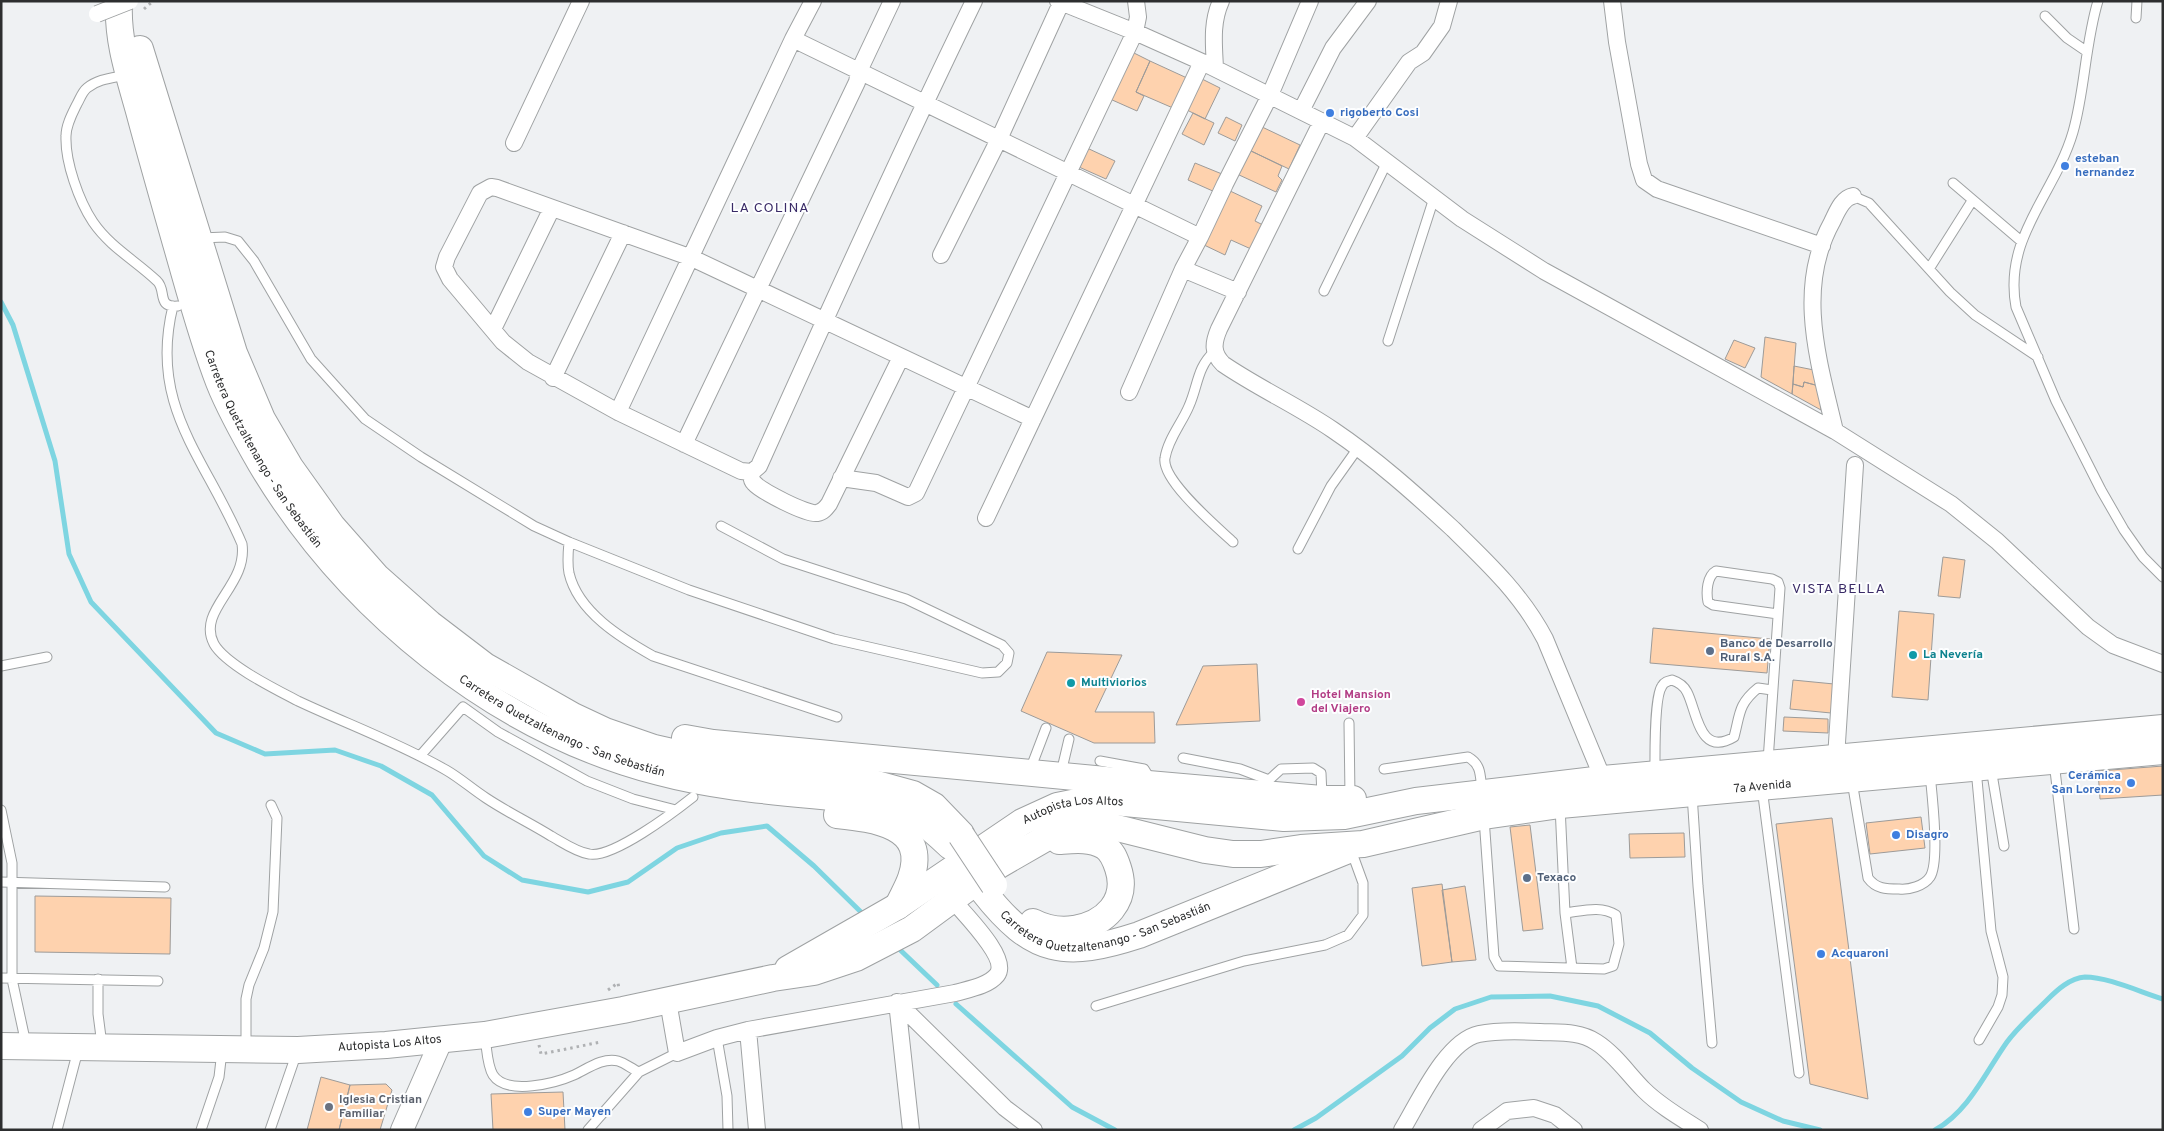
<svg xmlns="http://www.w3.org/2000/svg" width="2164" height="1131" font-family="Overpass,sans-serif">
<rect width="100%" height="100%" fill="#eff1f3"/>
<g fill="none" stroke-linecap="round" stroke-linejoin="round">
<path stroke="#7ed5e1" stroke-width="5" d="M1 302 13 325 55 461 69 554 91 602 216 733 265 754 335 750 381 766 432 795 484 856 522 880 588 892 628 882 677 848 721 833 767 826 814 866 865 916
M896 946 937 985
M956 1004 1072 1107 1115 1130
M1294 1130 1316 1118 1402 1056 1430 1028 1455 1009 1491 997 1550 996 1598 1006 1650 1033 1692 1068 1741 1102 1783 1121 1820 1130
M1935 1130C1969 1111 1985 1073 2007 1042 2018 1027 2033 1014 2047 1000 2057 990 2070 978 2085 977 2108 977 2140 992 2163 999"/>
</g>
<path fill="#fed2ae" stroke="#9d9b99" d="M1132 52 1150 61 1136 92 1144 96 1137 111 1110 99Z
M1150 61 1187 78 1173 108 1136 92Z
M1202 79 1220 88 1205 119 1187 110Z
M1193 113 1214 123 1204 145 1182 134Z
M1226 117 1242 125 1235 141 1218 133Z
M1260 126 1300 145 1289 169 1249 150Z
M1087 148 1115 161 1106 179 1079 167Z
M1249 150 1282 166 1278 176 1282 180 1276 192 1237 174Z
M1195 163 1222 174 1215 192 1188 180Z
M1228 190 1262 206 1255 221 1263 225 1251 249 1231 240 1225 255 1202 244Z
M1765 337 1796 343 1792 394 1761 377Z
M1734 340 1755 348 1745 368 1725 359Z
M1794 366 1819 371V386L1804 382 1803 387 1793 384Z
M1804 382 1819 386 1821 410 1792 394 1793 384 1803 387Z
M1943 557 1965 560 1960 598 1938 596Z
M1899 611 1934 614 1928 700 1892 697Z
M1653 628 1770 639 1767 673 1650 663Z
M1047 652 1122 655 1095 712H1154L1155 743H1094L1021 711Z
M1257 664 1260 721 1176 725 1203 666Z
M1793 680 1834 684 1831 713 1790 709Z
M1784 717 1828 719V733L1783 731Z
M2163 766V795L2100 799 2098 771Z
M1921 817 1925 848 1870 854 1866 823Z
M1832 818 1868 1099 1810 1084 1776 824Z
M1530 825 1543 929 1523 931 1510 827Z
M1684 833 1685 857 1630 858 1629 834Z
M1442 884 1452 962 1422 966 1412 888Z
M1465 886 1476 960 1452 962 1442 890Z
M35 896 171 898 170 954 35 952Z
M321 1077 350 1085 339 1130H307Z
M386 1084 392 1090 380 1130H339L350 1085Z
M563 1092 565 1130H493L491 1094Z"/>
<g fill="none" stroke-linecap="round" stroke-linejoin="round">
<defs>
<path id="lane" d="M2098 1C2085 44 2085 90 2073 132 2055 194 2003 237 2016 307L2056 401 2101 490 2124 530 2143 557 2163 577
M2045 16 2067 38 2086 51
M2136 18 2137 1
M126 75C112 78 98 79 87 88 82 92 80 99 77 104 72 114 66 125 66 136 65 162 79 201 93 222 110 247 136 261 157 281 167 290 156 308 178 306
M1953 183 2021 241
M1853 196 1869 203 1950 292 1975 315 2038 357
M201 238 225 237 238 241 254 261 311 359 365 419 421 457 534 526 569 542 689 590 834 639 982 673 998 672 1007 663 1009 653 1002 645 906 599 783 559 721 526
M1929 269 1972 201
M1324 291 1387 162
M173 306C148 407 206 458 242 544 248 586 196 610 214 644 226 665 277 690 298 701 347 724 399 743 446 770 460 778 472 789 486 798 507 812 530 823 551 836 562 842 576 852 589 854 612 859 674 812 693 797
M1388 341 1434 198
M1214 352C1197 367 1198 386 1189 406 1182 423 1168 439 1165 458 1161 480 1217 527 1233 542
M569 542C568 553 567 563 569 573 578 612 621 638 653 656L837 717
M1298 549 1331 486 1358 448
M1 666 47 657
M1349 723 1350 796
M420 756 463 707 498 732 587 781 633 799 676 810
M1183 758 1240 769 1269 780
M1100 761 1144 769 1149 777 1148 781
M1768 761 1780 588 1778 582 1772 579 1716 571C1707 576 1706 592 1708 602L1713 605 1778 614
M2054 762 2074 929
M1991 768 2004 846
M1384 769 1468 757C1482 765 1480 776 1482 791
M1976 769 1991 931 2003 977 2002 995 1998 1007 1979 1040
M1030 770 1046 728
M1655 772C1655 756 1654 697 1662 686 1664 682 1668 681 1672 680 1678 682 1684 686 1687 692 1697 711 1699 758 1734 737 1740 715 1738 704 1758 688L1772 690
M1061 773 1069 739
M1852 781 1868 878C1876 889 1886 889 1899 889 1909 890 1924 886 1930 877 1940 862 1932 794 1930 774
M1762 788 1799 1073
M1267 793 1269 780 1281 769 1313 768 1321 773 1322 796
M1692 794 1698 886 1712 1043
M1560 806 1565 913 1572 968
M1 810 12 863V979L26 1044
M1484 818 1494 957 1499 966 1604 969 1613 966 1619 944 1616 915C1601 905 1582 911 1565 913
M1 882 165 887
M1 978 158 981
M98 979V1014L102 1045
M1096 1006 1244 961 1325 945 1348 935 1363 915V883L1351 850
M485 1038C487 1049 487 1065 493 1075 507 1096 556 1083 574 1075 587 1069 603 1057 618 1061 625 1063 632 1069 639 1072
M717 1038 727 1096 728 1130
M246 1048V999L249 985 264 948 273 912 277 818 271 805
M57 1130 78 1050
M201 1130 219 1077 222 1051
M270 1130 297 1052
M588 1130 639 1072 677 1053"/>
<path id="street" d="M974 1C899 155 829 310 759 466L752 472 741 471 618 412 528 362 503 342 450 279 444 267 447 257 480 193 491 187 497 188 692 258 1033 419
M1058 1 1135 32 1202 62 1355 138 1462 219 1544 271 1835 431 1951 504 1997 541 2088 627 2113 645 2163 664
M1612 1 1617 42 1639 164 1644 180 1657 189 1822 246
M793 39 1200 237
M1215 68C1214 45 1211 23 1221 1
M1301 111 1333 48 1368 1
M1322 121 1219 329C1213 343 1212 353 1223 364 1258 388 1298 406 1333 430 1376 459 1415 494 1453 529 1488 563 1522 595 1545 639L1603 779V786
M1355 138 1409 62 1423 53 1442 26 1449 1
M514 143 581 1
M941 255 999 139 1061 3
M1183 269 1238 292
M493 329 552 208
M553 378 623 233
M1129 392 1183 269 1200 237 1225 184 1270 95 1310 1
M618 412 793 39 813 1
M1835 431C1819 362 1795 289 1832 222 1837 212 1842 198 1853 196
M684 444 857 82 859 71 892 1
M752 472C751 477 751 480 754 483 761 491 807 515 817 513 823 512 826 508 829 504L901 357
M841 478 876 483 908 497 916 493 1135 32 1138 17 1136 1
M986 518 1202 62
M1836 758 1855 465
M668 1001 677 1053 717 1038 748 1030 955 993C969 989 988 986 997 975 1010 958 963 913 952 899
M897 1002 1005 1108 1034 1130
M897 1002 911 1130
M748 1030 757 1130
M1402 1130C1419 1102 1446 1041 1479 1034 1498 1030 1521 1031 1540 1032 1559 1033 1579 1031 1596 1042 1615 1054 1628 1074 1644 1090 1660 1106 1681 1118 1700 1130
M1481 1130 1507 1111 1534 1108 1555 1115 1574 1130"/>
<path id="secondary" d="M402 1130 441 1041"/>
<g id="primary">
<path id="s1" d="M119 2C117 40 129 75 139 111 151 156 164 201 177 247 190 292 202 338 219 382 230 410 246 438 261 464 347 608 495 730 659 772 730 791 805 793 878 802 910 810 927 824 950 846"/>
<path d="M140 49 234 353 262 419 290 467 332 526 377 577 430 624 485 666 573 716 605 731 654 748 703 759 873 783 913 794 934 806 961 834"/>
<path d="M685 738 713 743 1148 784 1322 799H1353"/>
<path d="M837 815C874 819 929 825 911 878 908 887 902 897 898 906"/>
<path id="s2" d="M983 891C1033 955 1065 959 1139 935L1346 851"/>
<path d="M1033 922C1046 929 1059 931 1074 929 1105 924 1129 901 1118 868 1115 859 1112 851 1104 846 1090 838 1074 840 1059 841"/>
<path id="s3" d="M788 969 898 906 1022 822 1057 806 1082 801 1114 802 1284 818 1344 816 1416 801 1603 779 2163 728"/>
<path id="s4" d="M1 1046 298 1050 386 1045 485 1035 623 1010 773 978 814 972 856 958 912 929 999 865 1065 827 1082 823 1105 825 1205 850 1233 854H1261L1301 848 1363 844 1484 816 1560 805 2163 751"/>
</g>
</defs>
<use href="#lane" stroke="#9fa2a3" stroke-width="11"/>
<use href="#street" stroke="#9fa2a3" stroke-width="18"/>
<use href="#secondary" stroke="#9fa2a3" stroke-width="24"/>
<use href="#primary" stroke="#9fa2a3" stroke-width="28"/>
<path stroke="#afb1b3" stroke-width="3" stroke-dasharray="2.5 4" stroke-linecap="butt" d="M144 9 153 1
M608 990 618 983 619 989
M539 1045 541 1054 601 1042"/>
<use href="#lane" stroke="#fff" stroke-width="9"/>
<use href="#street" stroke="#fff" stroke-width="16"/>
<use href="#secondary" stroke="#fff" stroke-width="22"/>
<use href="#primary" stroke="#fff" stroke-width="26"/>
<defs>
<path id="street-bridge" d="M97 14 130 1"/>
<path id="primary-bridge" d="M961 835 994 885"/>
</defs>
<use href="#street-bridge" stroke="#9fa2a3" stroke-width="18" stroke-linecap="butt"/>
<use href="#primary-bridge" stroke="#9fa2a3" stroke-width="28" stroke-linecap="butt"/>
<use href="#street-bridge" stroke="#fff" stroke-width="16"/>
<use href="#primary-bridge" stroke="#fff" stroke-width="26"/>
</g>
<g fill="#3f7fe0" stroke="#fdfeff" stroke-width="2">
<circle cx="1330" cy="113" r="5"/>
<circle cx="2065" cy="166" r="5"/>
<circle cx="2131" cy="783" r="5"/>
<circle cx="1896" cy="835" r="5"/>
<circle cx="1821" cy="954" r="5"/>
<circle cx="528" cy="1112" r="5"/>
</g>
<g fill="#5c6f8a" stroke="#fdfeff" stroke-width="2">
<circle cx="1710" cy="651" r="5"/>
<circle cx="1527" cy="878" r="5"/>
</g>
<g fill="#0f9aa8" stroke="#fdfeff" stroke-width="2">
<circle cx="1913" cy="655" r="5"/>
<circle cx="1071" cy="683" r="5"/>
</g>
<circle fill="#d1479c" stroke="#fdfeff" stroke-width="2" cx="1301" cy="702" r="5"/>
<circle fill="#6b7280" stroke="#fdfeff" stroke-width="2" cx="329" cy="1107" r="5"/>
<g text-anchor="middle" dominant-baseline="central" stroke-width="4" stroke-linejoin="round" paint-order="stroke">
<g font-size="12" font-weight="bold" fill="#366cbe" stroke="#fdfeff" text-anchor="start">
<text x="1340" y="113">rigoberto Cosi</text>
<text x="2075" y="159">esteban<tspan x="2075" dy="14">hernandez</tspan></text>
<text x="2121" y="776" text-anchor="end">Cerámica<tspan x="2121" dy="14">San Lorenzo</tspan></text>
<text x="1906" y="835">Disagro</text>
<text x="1831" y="954">Acquaroni</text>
<text x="538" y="1112">Super Mayen</text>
</g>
<g font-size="12" fill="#2d2e2f" stroke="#fdfeff">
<text stroke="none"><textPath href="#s1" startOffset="474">Carretera Quetzaltenango - San Sebastián</textPath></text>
<text stroke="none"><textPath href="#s1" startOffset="894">Carretera Quetzaltenango - San Sebastián</textPath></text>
<text stroke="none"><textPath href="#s4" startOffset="1818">7a Avenida</textPath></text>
<text stroke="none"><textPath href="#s3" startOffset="330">Autopista Los Altos</textPath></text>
<text stroke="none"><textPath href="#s2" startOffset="142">Carretera Quetzaltenango - San Sebastián</textPath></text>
<text stroke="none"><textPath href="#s4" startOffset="389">Autopista Los Altos</textPath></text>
</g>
<g font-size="12" font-weight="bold" fill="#4e5e75" stroke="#fdfeff" text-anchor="start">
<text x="1720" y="644">Banco de Desarrollo<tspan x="1720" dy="14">Rural S.A.</tspan></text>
<text x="1537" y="878">Texaco</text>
</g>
<g font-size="12" font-weight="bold" fill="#0d838f" stroke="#fdfeff" text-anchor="start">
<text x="1923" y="655">La Nevería</text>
<text x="1081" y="683">Multiviorios</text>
</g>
<g font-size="12" font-weight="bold" fill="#b23c85" stroke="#fdfeff" text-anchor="start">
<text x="1311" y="695">Hotel Mansion<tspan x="1311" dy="14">del Viajero</tspan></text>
</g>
<g font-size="12" font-weight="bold" fill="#5b616d" stroke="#fdfeff" text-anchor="start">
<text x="339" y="1100">Iglesia Cristian<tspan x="339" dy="14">Familiar</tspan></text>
</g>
<g font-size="14" letter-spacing="1" fill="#3a2b67" stroke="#fdfeff">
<text x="770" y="208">LA COLINA</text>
<text x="1839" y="589">VISTA BELLA</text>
</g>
</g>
<rect width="2164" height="1131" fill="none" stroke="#2d2e2f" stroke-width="5"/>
</svg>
